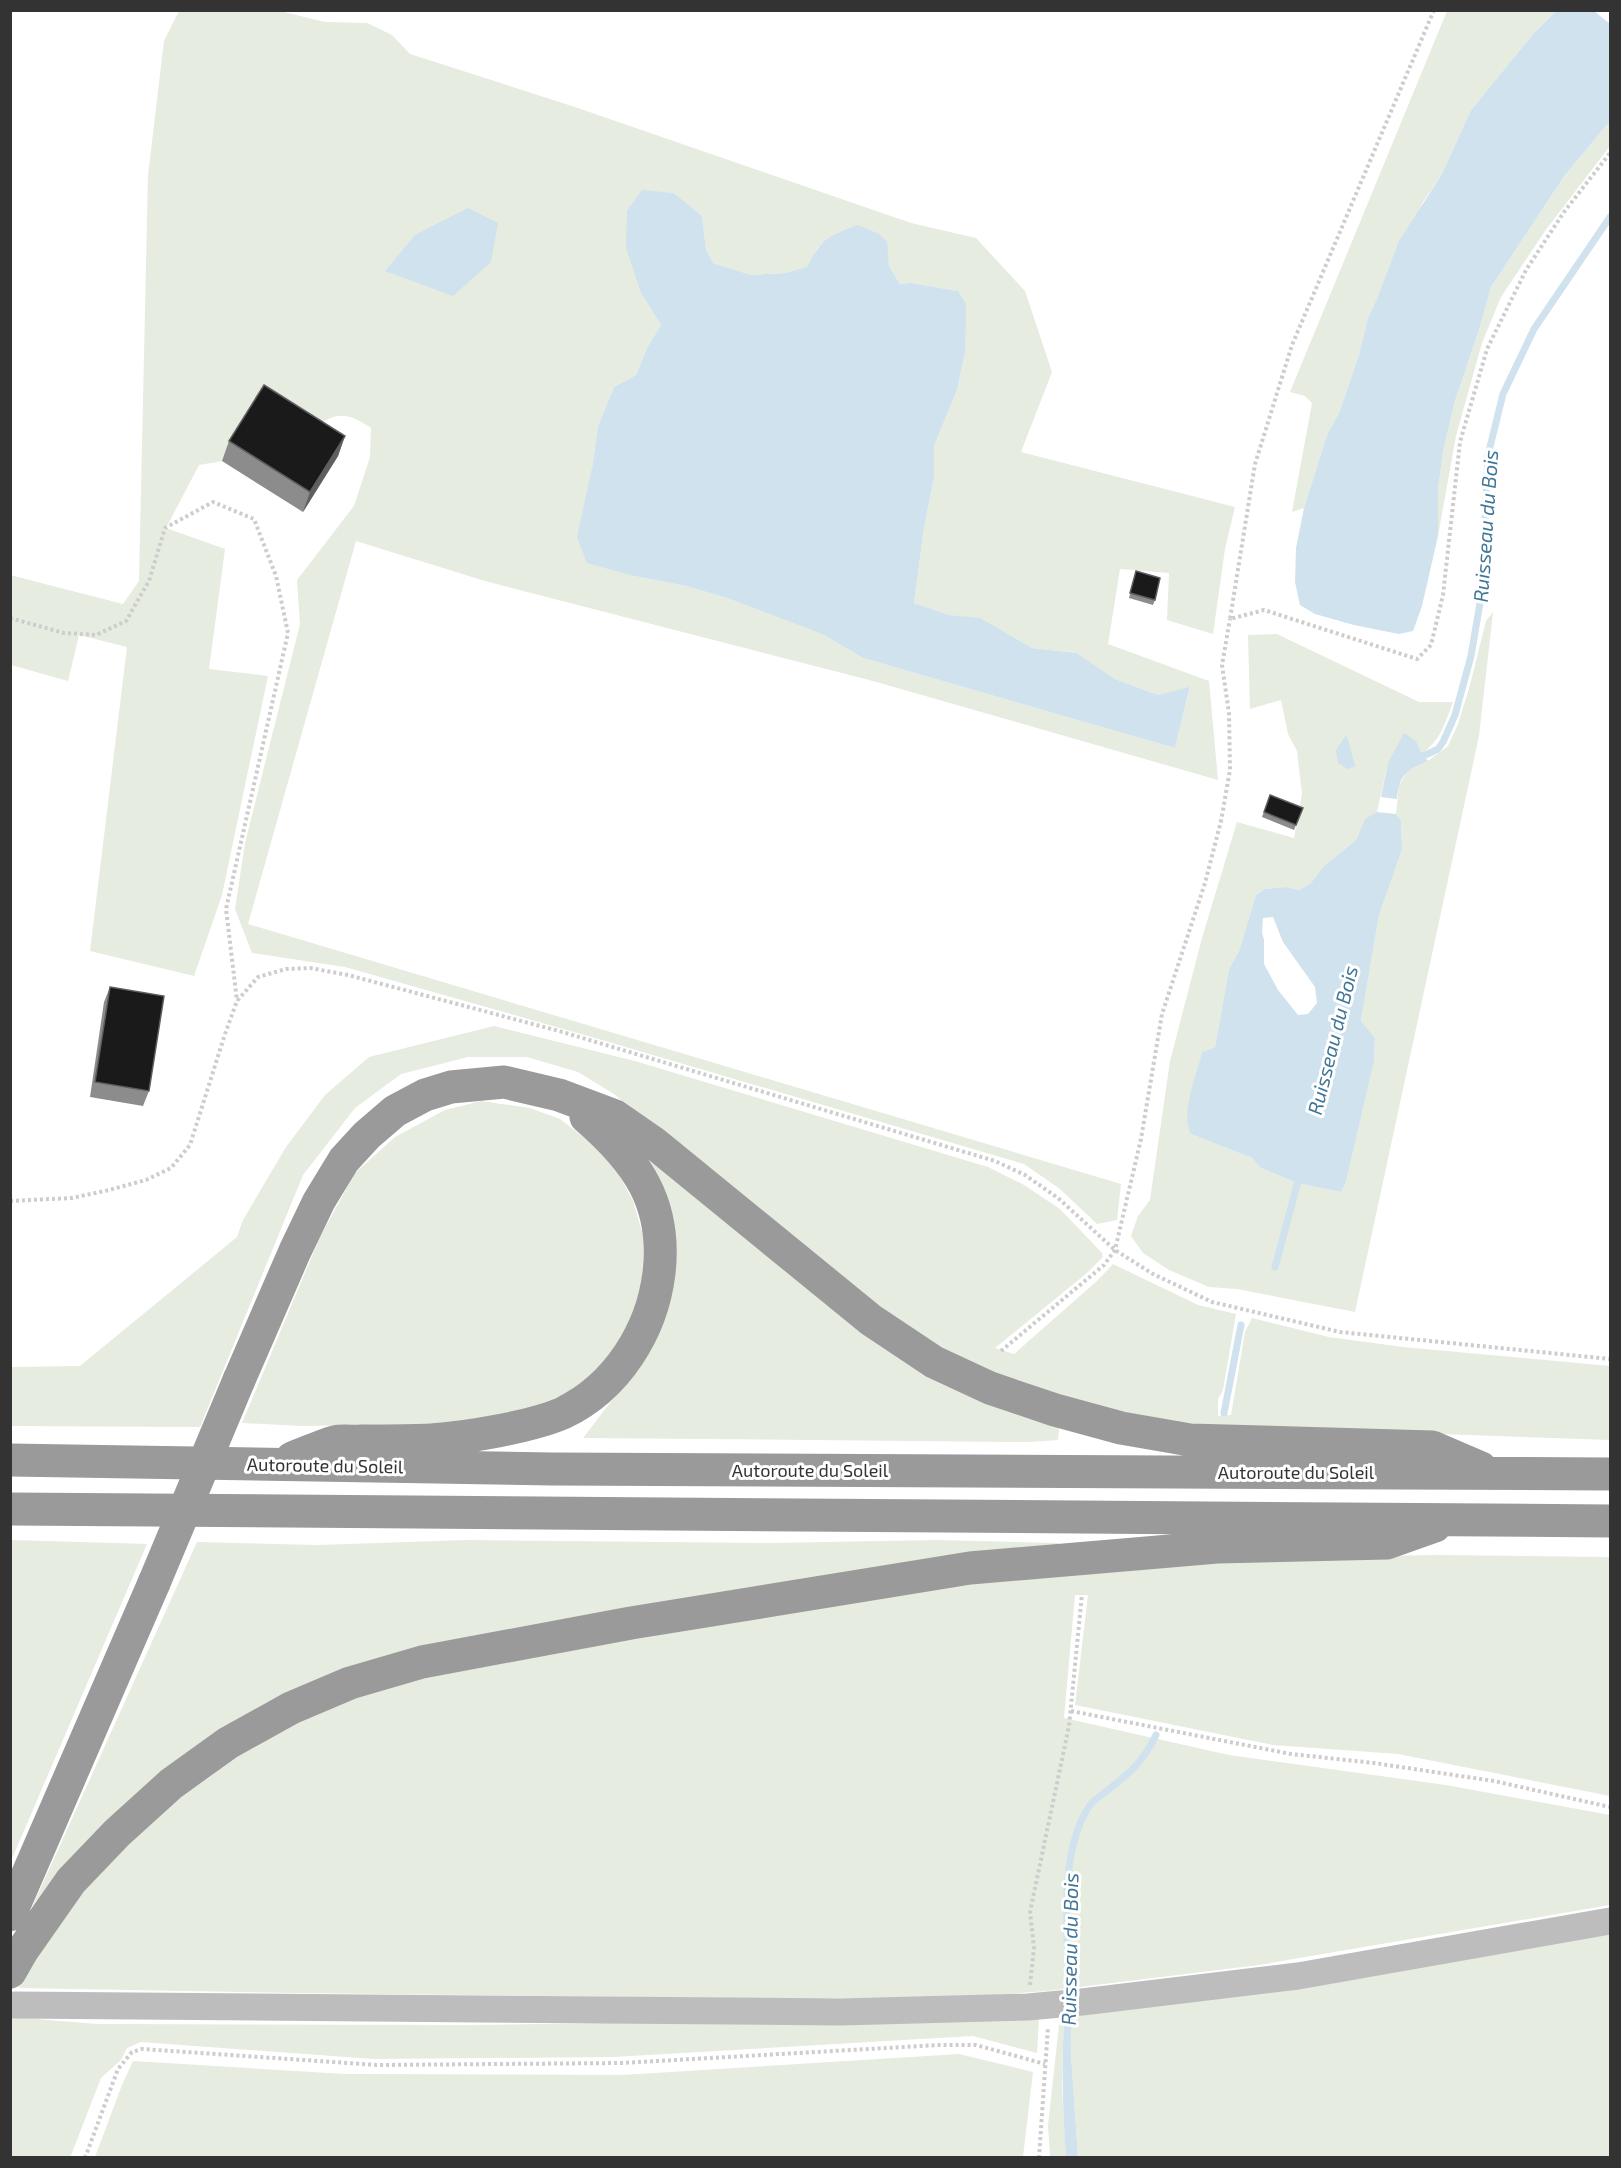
<svg xmlns="http://www.w3.org/2000/svg" width="1621" height="2168" font-family="'Exo 2',sans-serif">
<rect width="100%" height="100%" fill="#fff"/>
<path fill="#e6ecdf" fill-rule="evenodd" d="M179 11H280L325 22 367 23 392 35 410 54 575 107 911 223 976 238 1025 291 1052 372 1021 452 1235 507 1225 549 1213 634 1167 620 1169 573 1120 569 1108 644 1209 681 1218 780 873 681 485 581 356 541 248 924 1121 1184 1117 1220 1097 1224 1060 1189 1024 1164 595 1038 345 967 252 953 235 909 245 843 300 624 297 580 354 506 370 457 371 428C340 407 332 416 304 434L257 405 222 461 199 465 166 528 225 549 209 669 268 676 222 895 194 976 90 951 127 647 79 635 68 681 11 665 10 575 123 604 139 581 148 175 164 41ZM642 191 674 193 702 216 706 249 713 263 751 275 785 273 808 267 818 247 886 242 889 266 900 284 911 283 958 291 965 353 957 390 934 446V478L924 528 914 603 949 615 980 619 1032 648 1077 653 1115 679 1158 695 1190 688 1175 748 863 658 824 635 727 598 686 586 634 576 592 468 598 426 614 387 636 375 647 348 661 325 641 293Z
M1447 11H1556L1534 33 1471 110 1442 174 1423 202 1368 318 1359 355 1339 413 1327 435 1304 508 1292 512 1312 403 1305 396 1290 392Z
M1610 121V146L1545 231 1501 297 1482 343 1456 436 1438 536V490L1443 452 1455 401 1479 330 1491 287 1565 175Z
M1493 612 1479 736 1355 1312 1237 1289 1209 1287 1169 1270 1143 1253 1131 1236 1138 1216 1150 1200 1170 1061 1202 938 1237 822 1294 838 1302 794 1297 751 1288 734 1281 700 1250 709 1248 635 1277 634 1419 702H1453C1444 725 1442 738 1422 754L1417 742 1388 763 1377 812 1365 820 1356 840 1324 866 1311 883 1299 890 1286 887 1265 889 1256 895 1239 951 1229 969 1215 1047 1202 1052 1196 1079 1191 1134 1252 1158 1261 1168 1297 1183 1341 1192 1346 1182 1374 1062 1375 1038 1361 1021 1379 915 1402 850 1401 820 1396 814 1399 786 1407 771 1428 761 1448 746 1458 724 1470 685 1486 621Z
M494 1026 635 1061 988 1167 1024 1185 1060 1209 1102 1253 1103 1257 1087 1273 995 1348 1014 1354 1098 1280 1113 1264 1198 1305 1236 1314 1223 1390 1218 1399V1416L1231 1415 1245 1332 1252 1318 1329 1337 1403 1347 1610 1366V1440L1211 1426 1136 1417 1048 1397 916 1336 725 1188 614 1094 578 1072 527 1057H468L401 1074 355 1108 303 1175 200 1427 11 1426V1367L80 1366 237 1237 243 1220 286 1147 325 1095 369 1057Z
M481 1101 530 1108 560 1119 594 1145 618 1173 633 1201 644 1239 642 1283 623 1342 594 1375 573 1391 533 1407 468 1421 418 1424 303 1426 242 1423 320 1237 355 1173 395 1137 445 1110Z
M626 1140 719 1211 1048 1418 1059 1429 1058 1440 1029 1442 583 1438 616 1395 670 1285Z
M11 1540 147 1544 11 1861 10 1540Z
M467 1540 770 1543 938 1540 1058 1543 1062 1550 286 1700 24 1925 197 1542 318 1545Z
M1436 1555 1610 1557V1796L1398 1754 1273 1745 1075 1705 1088 1595H1075L1064 1718 1229 1755 1446 1785 1610 1815V1905L1259 1965 1047 1991 966 1997 801 1999 295 1993 19 1988 30 1964 83 1892 131 1839 205 1776 302 1716 438 1668 928 1583 1184 1560Z
M1610 1933V2157H1078L1070 2039 1063 2042 1062 2090 1066 2157 1050 2158 1048 2125 1060 2016Z
M10 2017 97 2024 467 2025 1039 2017 1037 2053 973 2036 613 2057 374 2059 141 2042 127 2048 121 2060 101 2078 70 2158 11 2157Z
M959 2054 1033 2072 1023 2157H95L122 2085 133 2061 345 2074 622 2075Z"/>
<path fill="#cfe2ee" fill-rule="evenodd" d="M1556 11H1594L1610 24V121L1565 175 1491 287 1479 330 1455 401 1443 452 1438 490V536L1422 606 1413 631 1399 634 1354 625 1315 614 1300 605 1295 582 1296 548 1304 508 1327 435 1339 413 1359 355 1368 318 1379 294 1399 241 1442 174 1471 110 1534 33Z
M642 190 674 193 702 216 706 249 713 263 751 275 785 273 807 267C823 237 827 237 858 225L879 234 887 242 889 266 900 284 911 283 958 291 966 304 965 353 957 390 934 446V478L924 528 914 603 949 615 980 618 1032 648 1077 653 1115 679 1158 695 1190 687 1175 748 863 658 824 635 727 598 686 586 634 576 587 563 577 537 592 468 598 426 614 387 636 375 647 348 661 325 641 293 626 248 627 211Z
M468 208 498 223 491 262 453 296 385 271 415 235Z
M1404 733 1417 742 1422 754 1428 761C1406 771 1400 773 1397 799L1381 797 1388 763Z
M1346 735C1351 745 1351 756 1356 766L1348 769 1338 763 1336 750Z
M1377 812 1396 814 1401 820 1402 850 1379 915 1361 1021 1375 1038 1374 1062 1346 1182 1341 1192 1297 1183 1261 1168 1252 1158 1191 1134C1180 1113 1197 1075 1202 1052L1215 1047 1229 969 1239 951 1256 895 1265 889 1286 887 1299 890 1311 883 1324 866 1356 840 1365 819ZM1273 917 1283 942 1315 987 1317 1003 1308 1014 1298 1015 1278 990 1264 964V940L1262 933 1263 918Z
M1070 2039 1078 2157H1066C1063 2119 1062 2080 1063 2041Z"/>
<g fill="none" stroke-linecap="round" stroke-linejoin="round">
<path stroke="#cfe2ee" stroke-width="7" d="M1417 759 1438 749 1443 742 1455 715 1471 656 1482 591 1488 455 1503 394 1534 329 1610 217
M1275 1267 1300 1174
M1224 1413 1241 1325
M1068 1998C1070 1940 1056 1860 1088 1808 1093 1799 1105 1793 1112 1787 1134 1769 1143 1761 1156 1735
M1067 2049 1068 2009"/>
<path stroke="#cdcdcd" stroke-width="4" stroke-dasharray="3 3" stroke-linecap="butt" d="M1434 10 1292 345 1255 464 1230 619 1264 610 1417 659 1431 645 1443 595 1460 442 1487 349 1526 270 1564 212 1610 153
M10 618 64 633 96 635 126 621 149 581 165 528 213 502 254 519 276 576 288 633 226 909 237 1001
M10 1201 72 1198 109 1190 146 1180 171 1168 190 1145 225 1034 237 1001 258 977 286 969 310 968 348 975 559 1031 995 1161 1025 1175 1058 1198 1115 1250 1153 1274 1212 1302 1340 1332 1610 1359
M1001 1351 1104 1265 1115 1250 1141 1139 1162 1014 1205 883 1221 821 1230 770 1229 713 1222 665 1230 619
M1071 1711 1291 1754 1374 1763 1494 1781 1610 1807
M1030 1985 1034 1948 1030 1912 1069 1726 1082 1594
M85 2158 118 2069 132 2052 142 2049 377 2065 622 2063 939 2045H976L1045 2064
M1039 2158 1048 2027"/>
<path stroke="#bdbdbd" stroke-width="27" d="M15 2005 841 2012 1028 2007 1082 2002 1298 1976 1610 1921"/>
<path stroke="#9a9a9a" stroke-width="33" d="M239 1380 295 1251 319 1201 344 1160 367 1135 395 1111 425 1095 451 1087 504 1082 559 1095 615 1116 654 1143 871 1320 934 1362 990 1388 1055 1410 1121 1428 1190 1440 1432 1447 1481 1468
M292 1458C306 1453 320 1446 334 1442 343 1440 353 1442 362 1441 384 1441 407 1441 430 1440 465 1438 531 1427 563 1413 617 1387 652 1331 659 1273 667 1203 637 1161 586 1117
M10 1460 553 1469 1610 1474
M10 1509 1610 1521
M10 1915 154 1583
M10 1972 22 1951 71 1881 117 1833 171 1784 228 1743 291 1708 350 1683 422 1662 631 1623 970 1568 1217 1547 1387 1543 1435 1526"/>
<path stroke="#9a9a9a" stroke-width="33" d="M154 1583 239 1380"/>
</g>
<path fill="#8c8c8c" d="M345 436 338 456 303 512 222 461 229 441Z
M1136 571 1155 600 1153 605 1129 598Z
M1270 795 1303 808 1294 830 1262 817Z
M110 987 149 1091 143 1106 90 1097 104 1002Z"/>
<path fill="#5f5f5f" d="M345 436 338 456 303 512 310 492Z"/>
<path fill="#1a1a1a" stroke="#5f5f5f" stroke-width="1.5" d="M264 385 345 436 310 492 229 441Z
M1136 571 1160 578 1155 600 1130 593Z
M1270 795 1303 808 1296 825 1264 812Z
M110 987 164 996 149 1091 95 1082Z"/>
<g text-anchor="middle" dominant-baseline="central" stroke-width="6" stroke-linejoin="round" paint-order="stroke">
<g font-size="18" fill="#333" stroke="#fff">
<text transform="translate(325 1465) rotate(1)">Autoroute du Soleil</text>
<text x="810" y="1470">Autoroute du Soleil</text>
<text x="1296" y="1472">Autoroute du Soleil</text>
</g>
<g font-size="20" font-style="italic" fill="#3f7597" stroke="#fff">
<text transform="translate(1485 526) rotate(-86)">Ruisseau du Bois</text>
<text transform="translate(1332 1040) rotate(-76)">Ruisseau du Bois</text>
<text transform="translate(1069 1949) rotate(-89)">Ruisseau du Bois</text>
</g>
</g>
<rect width="1621" height="2168" fill="none" stroke="#333333" stroke-width="24"/>
</svg>
